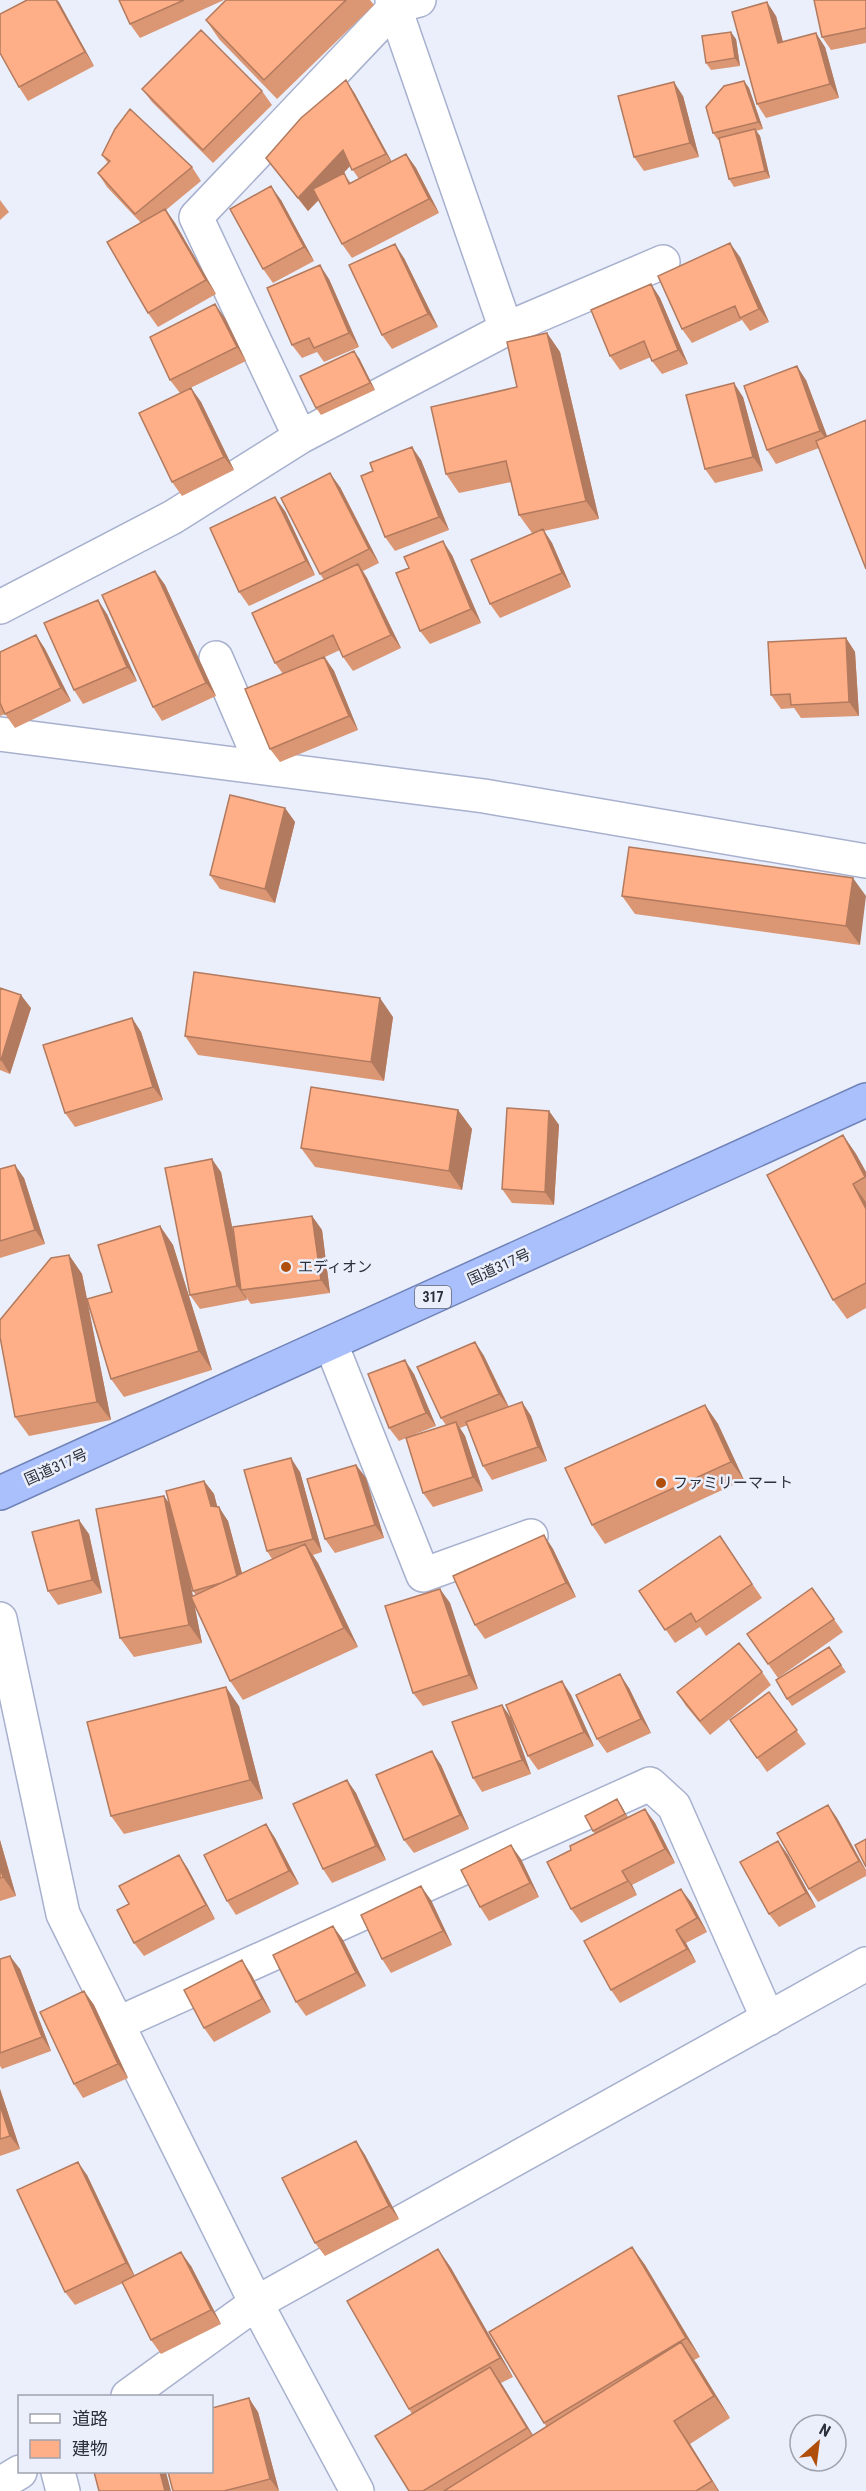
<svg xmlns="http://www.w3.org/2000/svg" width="866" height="2491" font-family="'Roboto Condensed','Noto Sans JP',sans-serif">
<rect width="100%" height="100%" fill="#ebeffb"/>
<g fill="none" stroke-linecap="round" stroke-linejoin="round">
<defs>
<path id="minor" d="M506 329 663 262
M300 437 196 217 396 6 419 0
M0 607 173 517 300 437 506 329 392 0
M216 658 263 767
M0 734 484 796 866 861
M331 1344 423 1575 531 1536
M0 1619 63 1914 256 2303 357 2491
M119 2023 650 1784 674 1806 768 2019
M128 2396 256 2303 866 1964
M58 2472 63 2491
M0 2484 20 2472"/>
<path id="trunk" d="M0 1493 866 1100"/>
</defs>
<use href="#minor" stroke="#a7b1ce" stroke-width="36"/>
<use href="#trunk" stroke="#7083b8" stroke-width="36"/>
<use href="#minor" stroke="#fff" stroke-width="33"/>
<use href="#trunk" stroke="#aac0fc" stroke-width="33"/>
</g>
<path fill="#db9674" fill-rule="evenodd" d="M57 0 94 66 28 101 19 87Z
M119 0H224L140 38 130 24Z
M226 0H370L374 5 277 99 219 39 206 20Z
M866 0V43L831 50 822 37Z
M776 16 783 42 825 47 839 98 766 118 757 104Z
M736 39 740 66 711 70 706 63Z
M346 80 355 94 392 162 406 154 416 168 439 213 352 258 342 244 319 200 308 211 276 171 266 158ZM350 166 359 179 351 183 343 173Z
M744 81 749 88 763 129 756 131 760 136 770 178 734 187 729 179 719 140H718L713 133Z
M142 89 262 91 272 105 213 163 152 102Z
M683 96 699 157 644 171 634 157Z
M102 155 192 167 201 181 166 210 175 223 216 294 158 327 148 313 141 223 107 187 98 173 108 163Z
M0 200 9 212 0 220Z
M281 200 314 261 273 283 263 269Z
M740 257 769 322 750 331 742 320 692 343 682 329Z
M404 258 438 327 392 349 382 335Z
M329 279 359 347 324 362 317 352 302 358 292 345Z
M651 284 660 298 688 364 662 374 652 361 651 357 620 370 610 356Z
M225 318 246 361 180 393 170 380Z
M547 333 560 352 599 519 544 531 552 543 571 587 500 618 490 604 532 533 519 515 511 482 459 493 446 474 517 387Z
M359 358 375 390 321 415 316 408Z
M806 380 827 436 819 448 776 464 767 450Z
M191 388 201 402 234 470 182 496 172 482Z
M743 397 763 471 715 483 705 469Z
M421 460 449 530 395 551 385 537 373 471Z
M340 487 379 563 363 571 367 578 401 648 353 671 343 657 340 650 325 657 334 671 358 730 280 762 270 749 283 674 275 663 324 580 320 574Z
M285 511 315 575 249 606 239 592Z
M452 555 481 623 430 644 420 631Z
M155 571 165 585 216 696 162 721 153 707Z
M107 614 137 681 83 704 74 690Z
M36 635 45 649 71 701 15 728 5 714 0 716V652Z
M846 638 855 652 859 716 801 718 794 708 781 709 771 695Z
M285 808 295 822 275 903 220 889 210 875Z
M853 878 860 945 635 914 622 896Z
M0 988 31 1008 10 1074 0 1070Z
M393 1017 384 1081 198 1055 185 1036Z
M132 1018 141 1032 163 1100 75 1127 65 1113Z
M458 1110 472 1129 462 1190 315 1167 301 1148Z
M549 1111 559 1125 554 1205 512 1203 502 1189Z
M843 1135 856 1154 866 1172V1308L847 1319 833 1300Z
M0 1169 24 1178 45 1244 0 1258Z
M221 1172 234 1237 312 1216 322 1230 330 1293 251 1304 246 1297 247 1300 200 1309 190 1295Z
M160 1226 173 1245 212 1370 124 1397 111 1379 87 1301 111 1420 29 1436 15 1417 69 1255 82 1274 87 1299 112 1292Z
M475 1342 484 1356 509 1407 522 1402 531 1416 547 1461 492 1480 483 1466 468 1425 460 1428 465 1436 483 1491 433 1507 423 1493 406 1438 399 1441 389 1428 414 1374 436 1426 413 1435 446 1425 441 1418Z
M705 1405 718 1424 744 1480 605 1544 592 1525Z
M356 1465 366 1478 384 1538 335 1553 325 1539Z
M300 1472 322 1552 313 1555 318 1563 358 1647 243 1700 230 1681 194 1605 202 1643 134 1657 120 1638 164 1496 171 1506 204 1481 214 1494 217 1507 228 1521 242 1573 272 1559 267 1551ZM188 1571 193 1591 196 1595 193 1596Z
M89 1534 102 1593 58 1605 48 1591Z
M544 1535 553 1549 576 1597 485 1639 475 1625Z
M720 1536 762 1598 706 1636 700 1627 675 1643 639 1591Z
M812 1588 843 1632 778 1678 747 1634Z
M440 1589 450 1603 478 1689 423 1706 413 1693Z
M829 1647 846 1672 792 1706 787 1699Z
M762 1672 771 1685 710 1735 686 1706 677 1692Z
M562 1681 571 1695 594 1746 538 1770 528 1756Z
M629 1688 651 1733 607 1753 597 1739Z
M769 1692 806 1744 767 1772 730 1720Z
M502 1705 511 1718 531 1774 482 1792 473 1778Z
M239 1706 263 1799 124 1834 111 1816Z
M441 1765 469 1829 414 1853 404 1840Z
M347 1780 356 1793 386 1860 332 1883 323 1869Z
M617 1799 622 1807 628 1818 645 1809 655 1823 675 1863 632 1885 637 1895 581 1923 571 1909V1850L595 1834 593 1831Z
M828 1805 837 1818 866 1870V1876L818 1902 809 1889Z
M266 1824 275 1838 299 1884 236 1915 227 1901Z
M0 1840 16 1896 0 1901Z
M778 1841 788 1855 816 1907 779 1927 769 1914Z
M179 1855 188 1869 215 1919 144 1956 134 1943 129 1904Z
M521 1859 539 1897 489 1921 480 1907Z
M431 1900 452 1945 391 1973 382 1959Z
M691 1902 707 1932 686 1943 696 1962 620 2003 611 1990Z
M333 1926 343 1940 366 1986 306 2016 296 2002Z
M0 1959 20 1969 51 2051 2 2069 0 2066Z
M251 1974 271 2012 214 2042 204 2028Z
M84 1991 94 2005 128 2078 83 2098 74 2084Z
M0 2089 20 2149 0 2156Z
M356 2141 365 2155 399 2219 325 2256 315 2243Z
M87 2175 135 2276 191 2266 221 2324 161 2354 151 2340 123 2283 75 2305 65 2292Z
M632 2247 645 2265 700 2357 694 2360 730 2418 690 2444 719 2491H409L412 2414 409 2409 438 2249 451 2268 513 2377 501 2383 533 2435 546 2426 489 2332Z
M258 2412 279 2491H173Z"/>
<path fill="#b27a5e" d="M56 0H57L59 2 94 66 85 52Z
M767 2 776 16 787 57 778 43Z
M731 32 736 39 740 66 735 58Z
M816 33 825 47 839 98 830 84Z
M346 80 355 94 395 168 386 154Z
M744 81 749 88 763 129 758 122Z
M674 82 683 96 699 157 690 143Z
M755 129 760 136 770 178 765 171Z
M343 150 352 164 308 211 298 198Z
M406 154 416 168 439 213 429 199Z
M271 186 281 200 314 261 304 247Z
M165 209 175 223 216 294 206 280Z
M730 243 740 257 769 322 759 309Z
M395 244 404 258 438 327 428 314Z
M320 265 329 279 359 347 349 333Z
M651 284 660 298 688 364 678 350Z
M215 304 225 318 246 361 237 347Z
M547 333 560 352 599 519 586 501Z
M354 351 359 358 375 390 370 383Z
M797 366 806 380 830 444 820 431Z
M734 383 743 397 763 471 753 457Z
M191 388 201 402 234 470 224 457Z
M412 447 421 460 449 530 439 517Z
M330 473 340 487 379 563 369 549Z
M275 497 285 511 315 575 306 561Z
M543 529 552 543 571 587 562 573Z
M443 541 452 555 481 623 471 609Z
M358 564 367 578 401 648 391 635Z
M155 571 165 585 216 696 206 683Z
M98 600 107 614 137 681 127 667Z
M36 635 45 649 71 701 61 688Z
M846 638 855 652 859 716 849 702Z
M324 657 334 671 358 730 349 716Z
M285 808 295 822 275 903 265 889Z
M853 878 866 896 860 945 846 926Z
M21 995 31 1008 10 1074 1 1060Z
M380 998 393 1017 384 1081 371 1062Z
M132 1018 141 1032 163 1100 153 1087Z
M458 1110 472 1129 462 1190 449 1171Z
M549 1111 559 1125 554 1205 545 1192Z
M843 1135 856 1154 866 1172V1178Z
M212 1159 221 1172 245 1290H241L246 1297 247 1300 237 1286Z
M15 1165 24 1178 45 1244 35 1230Z
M853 1184 866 1202V1209Z
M312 1216 322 1230 330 1293 321 1280Z
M160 1226 173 1245 212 1370 199 1351Z
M69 1255 82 1274 111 1420 97 1402Z
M475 1342 484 1356 509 1408 499 1394Z
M405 1360 414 1374 436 1426 426 1413Z
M522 1402 531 1416 547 1461 538 1447Z
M705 1405 718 1424 744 1480 731 1462Z
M456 1422 465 1436 483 1491 473 1477Z
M291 1458 300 1472 322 1552 313 1539Z
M356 1465 366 1478 384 1538 375 1525Z
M204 1481 214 1494 221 1520 211 1506Z
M164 1496 177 1515 202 1643 189 1625Z
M219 1507 228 1521 247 1592 238 1578Z
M79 1520 89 1534 102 1593 92 1580Z
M544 1535 553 1549 576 1597 566 1583Z
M305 1544 318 1563 358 1647 344 1628Z
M440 1589 450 1603 478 1689 469 1675Z
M620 1674 629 1688 651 1733 641 1719Z
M562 1681 571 1695 594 1746 584 1732Z
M226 1687 239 1706 263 1799 250 1780Z
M502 1705 511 1718 531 1774 522 1760Z
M432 1751 441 1765 469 1829 460 1815Z
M347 1780 356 1793 386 1860 376 1846Z
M617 1799 622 1807 630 1821 625 1814Z
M828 1805 837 1818 866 1871 859 1861Z
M645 1809 655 1823 675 1863 665 1849Z
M266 1824 275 1838 299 1884 289 1871Z
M0 1840 16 1896 3 1877 0 1867Z
M778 1841 788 1855 816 1907 806 1893Z
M511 1845 521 1859 539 1897 530 1883Z
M179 1855 188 1869 215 1919 206 1905Z
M622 1871 632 1885 637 1895 628 1881Z
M421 1886 431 1900 452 1945 443 1931Z
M681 1889 691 1902 707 1932 697 1918Z
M333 1926 343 1940 366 1986 356 1973Z
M676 1930 686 1943 696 1962 687 1949Z
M10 1956 20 1969 51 2051 42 2037Z
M242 1960 251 1974 271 2012 262 1999Z
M84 1991 94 2005 128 2078 118 2064Z
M0 2089 20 2149 10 2136 0 2105Z
M356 2141 365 2155 399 2219 389 2206Z
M78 2162 87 2175 135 2277 126 2263Z
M632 2247 645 2265 700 2357 686 2338Z
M438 2249 451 2268 513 2377 500 2358Z
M181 2252 191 2266 221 2324 211 2310Z
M681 2342 697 2364 730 2418 714 2396Z
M490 2367 503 2386 540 2447 527 2428Z
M249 2398 258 2412 279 2491 270 2479Z
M674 2421 690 2444 719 2491H718L712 2481Z
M160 2472H166L171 2491H165Z"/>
<path fill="#ffaf87" stroke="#b27a5e" stroke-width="1.5" d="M27 0H56L85 52 19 87 0 53V14Z
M119 0H184L130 24Z
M226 0H346L264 80 206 20Z
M814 0H866V28L822 37Z
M767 2 778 43 816 33 830 84 757 104 732 12Z
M201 30 262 91 203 150 142 89Z
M731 32 735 58 706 63 702 36Z
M346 80 386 154 352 170 343 150 298 198 266 158 301 118Z
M744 81 758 122 713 133 706 107 724 86Z
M674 82 690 143 634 157 618 96Z
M130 109 192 167 135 214 98 173 110 161 102 155 115 129Z
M755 129 765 171 729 179 719 138Z
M406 154 429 199 342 244 313 189 344 173 349 184Z
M271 186 304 247 263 269 230 209Z
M165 209 206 280 148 313 107 242Z
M730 243 759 309 740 318 735 306 682 329 658 276Z
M395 244 428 314 382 335 349 265Z
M320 265 349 333 314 348 309 338 292 345 267 288Z
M651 284 678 350 652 361 644 341 610 356 591 310Z
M215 304 237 347 170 380 150 337Z
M547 333 586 501 519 515 506 461 446 474 431 407 517 387 507 342Z
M354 351 370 383 316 408 300 376Z
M797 366 820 431 767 450 744 386Z
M734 383 753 457 705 469 686 395Z
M191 388 224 457 172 482 139 413Z
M866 420V569L816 441Z
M412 447 439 517 385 537 361 476 373 471 370 463Z
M330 473 369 549 320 574 281 498Z
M275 497 306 561 239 592 210 528Z
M543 529 562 573 490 604 471 560Z
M443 541 471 609 420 631 396 573 409 568 404 557Z
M358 564 391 635 343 657 333 635 275 663 252 613Z
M155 571 206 683 153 707 102 595Z
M98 600 127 667 74 690 44 623Z
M36 635 61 688 5 714 0 703V652Z
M846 638 849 702 791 705 790 694 771 695 768 642Z
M324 657 349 716 270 749 245 689Z
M230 795 285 808 265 889 210 875Z
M629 847 853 878 846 926 622 896Z
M194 972 380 998 371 1062 185 1036Z
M0 988 21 995 1 1060H0Z
M132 1018 153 1087 65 1113 43 1045Z
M311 1087 458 1110 449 1171 301 1148Z
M507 1108 549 1111 545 1192 502 1189Z
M843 1135 865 1177 853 1184 866 1209V1283L833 1300 767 1175Z
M212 1159 237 1286 190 1295 165 1168Z
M15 1165 35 1230 0 1241V1169Z
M312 1216 321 1280 241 1290 233 1227Z
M160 1226 199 1351 111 1379 87 1299 112 1292 98 1245Z
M69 1255 97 1402 15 1417 0 1337V1320L51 1258Z
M475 1342 499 1394 441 1418 417 1367Z
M405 1360 426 1413 389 1428 368 1374Z
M522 1402 538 1447 483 1466 466 1422Z
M705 1405 731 1462 592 1525 565 1468Z
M456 1422 473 1477 423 1493 406 1438Z
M291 1458 313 1539 267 1551 244 1470Z
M356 1465 375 1525 325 1539 307 1479Z
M204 1481 211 1506 219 1507 237 1576 221 1583 193 1591 166 1491Z
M164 1496 189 1625 120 1638 96 1509Z
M79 1520 92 1580 48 1591 32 1532Z
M544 1535 566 1583 475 1625 453 1576Z
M720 1536 752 1584 696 1622 691 1613 665 1630 639 1591Z
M305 1544 344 1628 230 1681 191 1597Z
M812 1588 834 1619 768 1664 747 1634Z
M440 1589 469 1675 413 1693 385 1606Z
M739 1643 762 1672 700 1721 677 1692Z
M829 1647 841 1665 787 1699 776 1680Z
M620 1674 641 1719 597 1739 576 1695Z
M562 1681 584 1732 528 1756 506 1705Z
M226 1687 250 1780 111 1816 87 1722Z
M769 1692 797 1730 757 1758 730 1720Z
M502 1705 522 1760 473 1778 452 1722Z
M432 1751 460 1815 404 1840 376 1775Z
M347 1780 376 1846 323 1869 293 1804Z
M617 1799 625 1814 593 1831 585 1816Z
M828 1805 859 1861 809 1889 777 1833Z
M645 1809 665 1849 622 1871 628 1881 571 1909 547 1862 571 1850 570 1846Z
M266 1824 289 1871 227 1901 204 1855Z
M866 1839V1867L855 1845Z
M778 1841 806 1893 769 1914 740 1862Z
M511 1845 530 1883 480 1907 461 1870Z
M179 1855 206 1905 134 1943 117 1910 129 1904 119 1886Z
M0 1867 3 1877 0 1878Z
M421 1886 443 1931 382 1959 361 1915Z
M681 1889 697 1918 676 1930 687 1949 611 1990 584 1941Z
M333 1926 356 1973 296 2002 273 1955Z
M10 1956 42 2037 0 2053V1959Z
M242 1960 262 1999 204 2028 184 1990Z
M84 1991 118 2064 74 2084 40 2012Z
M0 2105 10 2136 0 2139Z
M356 2141 389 2206 315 2243 282 2178Z
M78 2162 126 2263 65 2292 17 2190Z
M632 2247 686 2338 544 2423 489 2332Z
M438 2249 500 2358 409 2409 347 2301Z
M181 2252 211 2310 151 2340 122 2282Z
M681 2342 714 2396 674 2421 712 2481 696 2491H444Z
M490 2367 527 2428 423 2491H409L375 2436Z
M249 2398 270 2479 224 2491H173L168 2472H212V2408Z
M94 2472H160L165 2491H99Z"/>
<g fill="#b04f0c" stroke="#ebeffb" stroke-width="2">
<circle cx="286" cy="1267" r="6"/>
<circle cx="661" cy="1483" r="6"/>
</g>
<g text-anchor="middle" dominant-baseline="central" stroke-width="5" stroke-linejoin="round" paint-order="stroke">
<rect fill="#ebeffb" stroke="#656975" stroke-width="1.5" x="415" y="1286" width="36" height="22" rx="4.5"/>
<g font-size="14" font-weight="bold" fill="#2c303b">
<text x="433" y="1297">317</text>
</g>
<g font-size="15" fill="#2c303b" stroke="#ebeffb" text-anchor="start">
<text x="298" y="1267">エディオン</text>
<text x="673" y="1483">ファミリーマート</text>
</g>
<g font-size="15" fill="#2c303b" stroke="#ebeffb">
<text transform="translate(499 1267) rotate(-24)">国道317号</text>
<text transform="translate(56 1467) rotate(-24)">国道317号</text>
</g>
</g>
<rect x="18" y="2395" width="195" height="78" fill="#ebeffb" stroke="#9fa3ae" stroke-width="1.5"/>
<rect x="30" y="2414" width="30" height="9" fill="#ffffff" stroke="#9fa3ae" stroke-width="1.5"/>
<text x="72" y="2425" font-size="18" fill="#2c303b">道路</text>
<rect x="30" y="2440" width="30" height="18" fill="#ffaf87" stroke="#9fa3ae" stroke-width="1.5"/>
<text x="72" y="2455" font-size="18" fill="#2c303b">建物</text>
<g transform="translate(818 2443) rotate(28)"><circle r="28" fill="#ebeffb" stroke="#9fa3ae" stroke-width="1.5"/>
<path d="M0-4.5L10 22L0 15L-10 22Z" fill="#b04f0c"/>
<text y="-9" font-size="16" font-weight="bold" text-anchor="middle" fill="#2c303b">N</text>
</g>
</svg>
